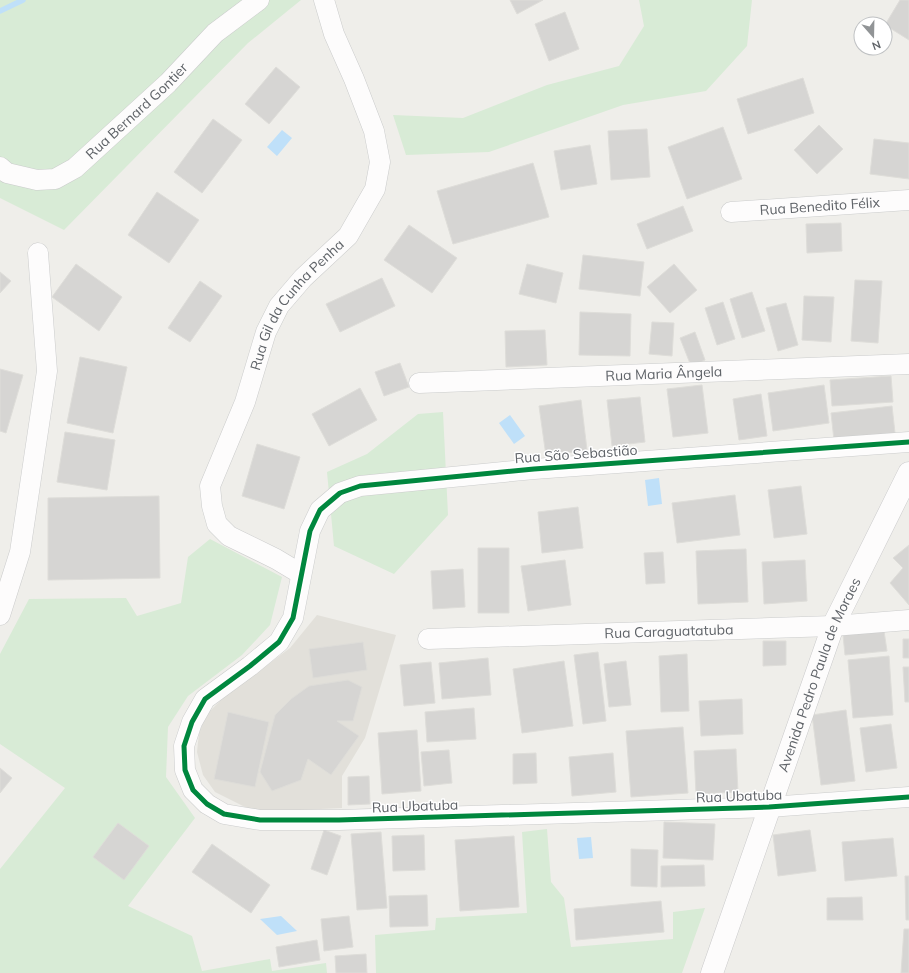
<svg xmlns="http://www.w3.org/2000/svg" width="909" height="973" font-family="Mulish,sans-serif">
<rect width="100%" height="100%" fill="#efeeea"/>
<path fill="#e2e0da" d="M317 615 396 635 365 738 342 776V808L255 812 215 792 203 775 197 752 199 733 206 715 223 698 290 648Z"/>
<path fill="#d8ebd6" d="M0 0H301L248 43 64 230 0 198Z
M639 0H752L747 46 706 91 623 105 489 152 406 155 393 115 463 118 547 85 619 66 644 26Z
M443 412 448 515 394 574 334 546 327 472 367 454 418 414Z
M210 539 282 577 270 625 242 655 188 696 168 727 166 777 195 818 128 906 192 936 202 971 270 959 272 971 326 963 327 973H0V869L65 788 0 744V654L29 599 126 598 137 616 181 603 188 557Z
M547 829 551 882 564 898 571 947 673 939V912L705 908 682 973H376L375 935 435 930 436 918 527 913 522 832Z"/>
<path fill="#bfe0f9" d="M282 130 292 138 277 156 267 147Z
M510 415 525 436 514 444 499 423Z
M659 478 662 504 648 506 645 480Z
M591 837 593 858 579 859 577 838Z
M281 916 297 931 277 935 260 919Z"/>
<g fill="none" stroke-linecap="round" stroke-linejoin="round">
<path stroke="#bfe0f9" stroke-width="5.5" d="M0 11 23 0"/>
</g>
<path fill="#d6d5d3" stroke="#deddd9" d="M510 0H543L517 14Z
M900 0H909V40L885 25Z
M565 12 579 49 549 61 535 24Z
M276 67 300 87 269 124 245 104Z
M803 78 814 113 748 134 737 99Z
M213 119 242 140 202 193 174 172Z
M819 125 843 149 817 174 794 150Z
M723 127 742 179 687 199 668 147Z
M647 129 650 177 611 180 608 131Z
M874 139 909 143V179L870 174Z
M590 145 597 184 561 190 554 151Z
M533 163 549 217 453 244 437 191Z
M157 192 199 220 169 263 128 235Z
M683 206 693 231 647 249 637 224Z
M841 223 842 251 807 253 806 224Z
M409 225 457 258 432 293 384 260Z
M583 255 644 262 640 296 579 289Z
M76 264 122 297 99 331 52 297Z
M527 264 563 273 556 303 519 294Z
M674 264 697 290 670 313 647 287Z
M0 272 11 281 0 293Z
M382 278 395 306 340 332 326 304Z
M855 280 882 281 878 343 851 341Z
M200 281 222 296 190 342 168 328Z
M752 292 765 331 742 338 730 299Z
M804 296 834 297 831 342 802 340Z
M723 302 735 339 717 345 705 308Z
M786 303 798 345 778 351 766 308Z
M580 312 631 314 630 356 579 355Z
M652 322 674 323 672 356 649 354Z
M545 330 547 365 506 367 505 331Z
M695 332 705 360 691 366 680 338Z
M80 357 127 367 113 433 67 423Z
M400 363 409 387 384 396 375 372Z
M0 369 23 375 6 433 0 431Z
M891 376 893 402 832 406 830 380Z
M702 385 708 433 673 437 667 389Z
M824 385 829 423 773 431 768 393Z
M360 388 377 420 329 446 312 414Z
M761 394 767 436 739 440 733 399Z
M640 397 645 442 612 446 607 400Z
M581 400 587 450 546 456 539 406Z
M892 406 895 433 834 440 831 413Z
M65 432 115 440 107 490 57 482Z
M257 444 300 457 284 509 242 496Z
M801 486 807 534 774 538 768 490Z
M735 495 740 535 677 543 672 503Z
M159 496 160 578 48 580V498Z
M578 507 583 548 542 553 538 512Z
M909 545V605L890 583 903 568 893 558Z
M478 548H509V613H478Z
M746 549 748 602 698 604 696 551Z
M663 552 665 583 646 584 644 553Z
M565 560 571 605 528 611 521 566Z
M805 560 807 601 764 604 762 562Z
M463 569 465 607 433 609 431 571Z
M884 631 887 651 845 655 843 635Z
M903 639H909V658H903Z
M763 641H786V665L763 666Z
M363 642 367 670 313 678 309 649Z
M598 652 606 721 583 724 574 655Z
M687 654 689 711 661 712 659 656Z
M889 656 893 715 853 718 848 660Z
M488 658 491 695 442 699 439 663Z
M564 661 573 726 522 733 513 669Z
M626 661 631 705 609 707 604 664Z
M431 662 435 703 404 706 400 665Z
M903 667H909V702H905Z
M348 680 362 687 353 721H337L359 736 331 775 308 759 301 780 272 791 260 772 275 715 291 699 309 686Z
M742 699 743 734 701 736 699 701Z
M474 708 476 739 427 742 425 712Z
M846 710 855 781 821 785 812 715Z
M228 712 269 722 255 787 214 779Z
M891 724 897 768 866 772 860 728Z
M683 727 688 793 631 797 626 731Z
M417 730 421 791 382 794 378 733Z
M736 749 738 792 696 794 694 751Z
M449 750 452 783 424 786 421 752Z
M536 753 537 783 513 784V754Z
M613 753 616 792 572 796 569 757Z
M0 768 12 778 0 793Z
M369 776 370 804 348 805V777Z
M664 822 715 824 713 860 663 858Z
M118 823 149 846 124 880 93 857Z
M324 830 341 836 327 875 311 869Z
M810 830 816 871 778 876 773 835Z
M381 832 387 908 357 910 351 834Z
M424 835 425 870 393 871 392 836Z
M514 836 519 907 460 911 455 840Z
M893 838 897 876 845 881 842 842Z
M212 844 270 885 251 913 192 872Z
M631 849 658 850 657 887 631 886Z
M704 865 705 886 661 887V866Z
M905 876H909V920H906Z
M427 895 428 926 390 927 389 896Z
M862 897 863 920H827V898Z
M661 901 664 932 576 940 574 909Z
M349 916 353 947 324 951 321 919Z
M904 929H909V973H901Z
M317 940 320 960 279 967 276 947Z
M366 954 367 973H336L335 956Z"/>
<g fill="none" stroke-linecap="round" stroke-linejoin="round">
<defs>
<g id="minor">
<path id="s1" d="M0 167 7 173 37 180 55 179 75 168 168 83 215 33 259 0"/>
<path id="s2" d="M731 212 909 200"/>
<path id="s3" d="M419 383 909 364"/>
<path d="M909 442 534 469 360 486 340 493 320 510 310 531 293 618 279 642 250 666 205 699 192 722 184 746 185 770 193 790 207 804 224 814 260 820H339L769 807 909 797"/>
<path id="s4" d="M301 574 276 559 229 536 217 524 212 506 210 486 245 402 266 332 279 306 303 278 348 236 375 189 380 162 374 131 354 79 334 34 324 0"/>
<path d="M0 615 20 552 47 371 38 253"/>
<path id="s5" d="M428 639 833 626 909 620"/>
</g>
<g id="secondary">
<path id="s6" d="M712 973 833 626 909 473"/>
</g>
</defs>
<use href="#minor" stroke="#cbcccc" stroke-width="21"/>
<use href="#secondary" stroke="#cacacb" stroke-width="23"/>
<use href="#minor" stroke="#fdfcfc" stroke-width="20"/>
<use href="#secondary" stroke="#fdfcfc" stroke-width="22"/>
<defs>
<path id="cycleway" d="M909 442 534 469 360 486 340 493 320 510 310 531 293 618 279 642 250 666 205 699 192 722 184 746 185 770 193 790 207 804 224 814 260 820H339L769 807 909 797"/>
</defs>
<use href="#cycleway" stroke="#fff" stroke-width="8"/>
<use href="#cycleway" stroke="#00873e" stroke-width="5"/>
</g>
<g text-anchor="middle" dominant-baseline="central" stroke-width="3" stroke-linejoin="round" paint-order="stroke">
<g font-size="14" fill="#5f6368" stroke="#fff">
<text stroke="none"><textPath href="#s1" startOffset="165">Rua Bernard Gontier</textPath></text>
<text stroke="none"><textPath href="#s2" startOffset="89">Rua Benedito Félix</textPath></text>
<text stroke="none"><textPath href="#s4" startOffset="341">Rua Gil da Cunha Penha</textPath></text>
<text stroke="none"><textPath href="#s3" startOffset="245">Rua Maria Ângela</textPath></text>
<text transform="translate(576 454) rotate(-4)">Rua São Sebastião</text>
<text stroke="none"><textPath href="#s5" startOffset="241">Rua Caraguatatuba</textPath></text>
<text stroke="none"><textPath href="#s6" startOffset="317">Avenida Pedro Paula de Moraes</textPath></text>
<text transform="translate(739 796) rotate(-2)">Rua Ubatuba</text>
<text transform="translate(415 806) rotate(-2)">Rua Ubatuba</text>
</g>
</g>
<g transform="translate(873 36) rotate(160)"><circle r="19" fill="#ffffff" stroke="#bfc1c3"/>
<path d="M0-3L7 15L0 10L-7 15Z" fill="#919496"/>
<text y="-6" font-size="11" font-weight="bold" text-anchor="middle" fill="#5f6368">N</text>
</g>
</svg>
